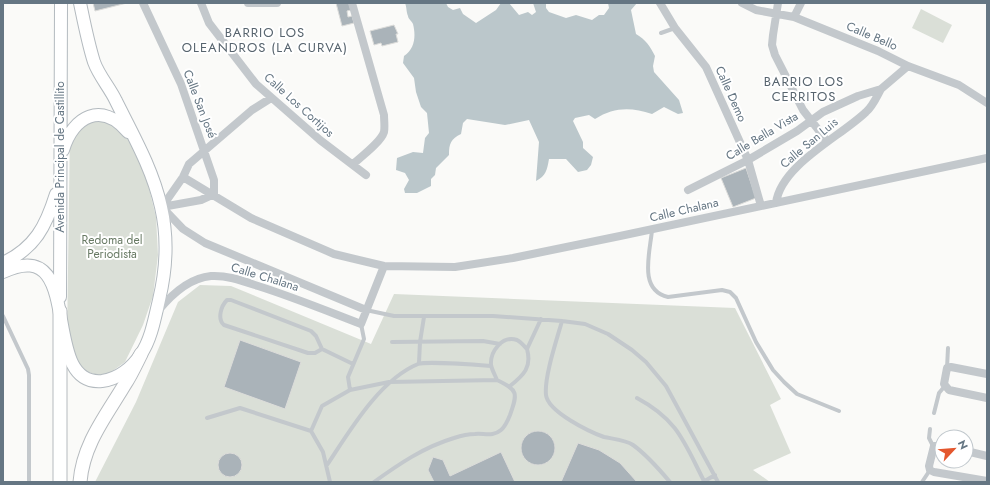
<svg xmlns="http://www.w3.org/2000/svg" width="990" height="485" font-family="Jost,sans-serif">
<rect width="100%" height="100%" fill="#fafaf8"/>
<path fill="#dadfd7" d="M921 9 952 25 943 43 912 28Z
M96 118 123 129 134 145 146 176 156 217 158 255 153 296 143 325 125 362 104 377 82 370 67 338 70 131Z
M200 285 231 286 371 344 394 294 735 308 781 399 770 405 791 453 753 470 770 482H95L136 402 178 302Z"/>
<path fill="#bbc7cb" d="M405 3H446L448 7 453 10 460 8 463 14 476 23 496 10 501 3H509L519 15 528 12 532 15 536 12 533 3H546V8L549 12 566 18 576 15 592 20 599 15H604L609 8 608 3H637L631 10 636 34C646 40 650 46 655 56L653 66 654 72 679 100 683 113 678 114 664 107 652 114C631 107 614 107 595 119L589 115 575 118 573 121 583 142V148L593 157 591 165 587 170 578 172 566 159H549C547 170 546 176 536 181L539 142 529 120 505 125 467 119 463 123 461 134C451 139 449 143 449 155L436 168 435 175 431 179V186L417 193H405L404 189 409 180 405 173 396 170 397 158 413 152 423 153 425 138 429 133 427 113 421 107 416 92 414 78 403 63 404 56C415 49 416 36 413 24 412 21 408 19 408 16 406 11 407 8 405 3Z"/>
<path fill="#aab3b9" stroke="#dcdcda" d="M93 3H127L95 11Z
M336 3H349L351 10 347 11 348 17 352 16 354 23 342 26Z
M394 25 398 34H396L398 42 382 46 381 43 374 45 370 31Z
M746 168 756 198 733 207 721 178Z
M240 340 301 362 285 409 224 387Z
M521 448a17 17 0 1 1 34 0a17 17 0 1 1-34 0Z
M578 443 599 450 620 463 637 482H561Z
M501 452 515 482H434L428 470 433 457 443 460 450 476Z
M218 465a12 12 0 1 1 24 0a12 12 0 1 1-24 0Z"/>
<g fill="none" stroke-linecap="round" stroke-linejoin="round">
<defs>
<path id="secondary" d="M63 150C73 116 102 101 128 132
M3 263C35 248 46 226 56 194
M3 272C88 232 37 387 102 381 118 379 132 368 141 354 151 340 155 317 159 300 166 271 168 237 161 207 153 170 133 135 116 101 110 88 99 76 94 62 88 43 84 22 80 3
M60 297 61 3"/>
<path id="primary" d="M60 482V311
M80 482C83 444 106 416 125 384 131 375 136 364 141 354"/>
</defs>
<use href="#secondary" stroke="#b3babf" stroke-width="14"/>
<use href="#primary" stroke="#b5babe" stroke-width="15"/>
<path stroke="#c3c8cc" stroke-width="4" d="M661 33 675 28
M652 230C650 253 638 290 668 297L722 290 730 292 736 298 756 342 773 370 784 382 797 394 839 411
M366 310 394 316H493L562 321 585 324 608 334 632 350 646 362 666 386 718 482
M3 316 28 369 29 375V482
M562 321C557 339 544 377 546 395 548 412 590 432 604 437 613 439 626 440 633 445 647 455 659 469 670 482
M392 342 483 341 500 344
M322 349 315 353H308L224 325C217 319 221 306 227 300H231L311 331 316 336 322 349 353 364
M527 349 541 319
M419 363 420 342 424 317
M947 368 948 348
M497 380C495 375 492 370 491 365 490 352 502 335 517 340 521 342 524 346 527 349 532 367 524 375 510 386
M350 390 348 377 364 339 361 324
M637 398C678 420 684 442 704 481
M934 413 939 393 944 387
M207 418 240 408 311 431 323 452 330 482
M930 429 929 438 933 446
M311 431 322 406 350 390 389 382 497 380C518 390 518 393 510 415 508 420 505 427 501 430 493 437 484 433 475 434 468 434 460 436 454 438 424 447 399 464 374 482
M327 465C349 432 379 380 418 364 426 361 479 365 491 366
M703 482 715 475
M922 482 930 470"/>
<path stroke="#c3c8cc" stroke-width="8" d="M143 3 181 84 214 180V194L201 200 162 207
M201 3 209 23 256 84 320 140 366 175
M248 3H277
M352 3 384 115C384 120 385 127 384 132 381 142 361 157 353 164
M660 3 675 28 706 67 748 160 761 206
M742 3 756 10 794 17 878 51 908 66 959 85 987 103
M778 3 773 35 772 45 775 55 803 110 827 141
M794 17 801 3
M183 177 251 218 334 254 384 266 455 267 513 258 620 236 987 158
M688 190 748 160 797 131 823 112 858 96 881 89 908 66
M776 203C781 165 840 137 866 112 873 106 877 96 881 89
M162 207 183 229 205 243 366 310
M162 207 183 177 189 164 252 110 271 98
M158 311C171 295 189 278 211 276 227 275 243 281 258 286 293 297 327 311 361 324L384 266
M987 374 951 367 947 368 944 384 949 390 987 398
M942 446H934L929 466 930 470 934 472 987 481
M966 451 987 456"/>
<use href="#secondary" stroke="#fff" stroke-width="12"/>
<use href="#primary" stroke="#fff" stroke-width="13"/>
</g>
<g text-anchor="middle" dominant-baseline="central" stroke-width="4" stroke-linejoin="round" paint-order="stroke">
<g font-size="12" fill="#657683" stroke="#fff">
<text transform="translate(872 36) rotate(23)">Calle Bello</text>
<text transform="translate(731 94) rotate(66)">Calle Demo</text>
<text transform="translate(200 104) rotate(69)">Calle San José</text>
<text transform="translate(299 105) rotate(42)">Calle Los Cortijos</text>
<text transform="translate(762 136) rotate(-31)">Calle Bella Vista</text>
<text transform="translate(809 143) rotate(-40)">Calle San Luis</text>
<text transform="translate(60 157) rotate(-90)">Avenida Principal de Castillito</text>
<text transform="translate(684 210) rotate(-13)">Calle Chalana</text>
<text transform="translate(265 277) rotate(17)">Calle Chalana</text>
</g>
<g font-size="12" fill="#687a64" stroke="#fff">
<text x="112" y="240">Redoma del<tspan x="112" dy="14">Periodista</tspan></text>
</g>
<g font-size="13" letter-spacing="1" fill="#57646e" stroke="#fff">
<text x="265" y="32">BARRIO LOS<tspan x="265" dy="15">OLEANDROS (LA CURVA)</tspan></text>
<text x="804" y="81">BARRIO LOS<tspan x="804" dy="15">CERRITOS</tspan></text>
</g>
</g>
<rect width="990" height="485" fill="none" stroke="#657683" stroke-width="8"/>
<g transform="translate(954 449) rotate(64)"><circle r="19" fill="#ffffff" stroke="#c1c8cd"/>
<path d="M0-3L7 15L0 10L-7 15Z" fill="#e4572e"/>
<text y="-6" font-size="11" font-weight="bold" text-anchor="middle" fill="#657683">N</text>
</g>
</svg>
